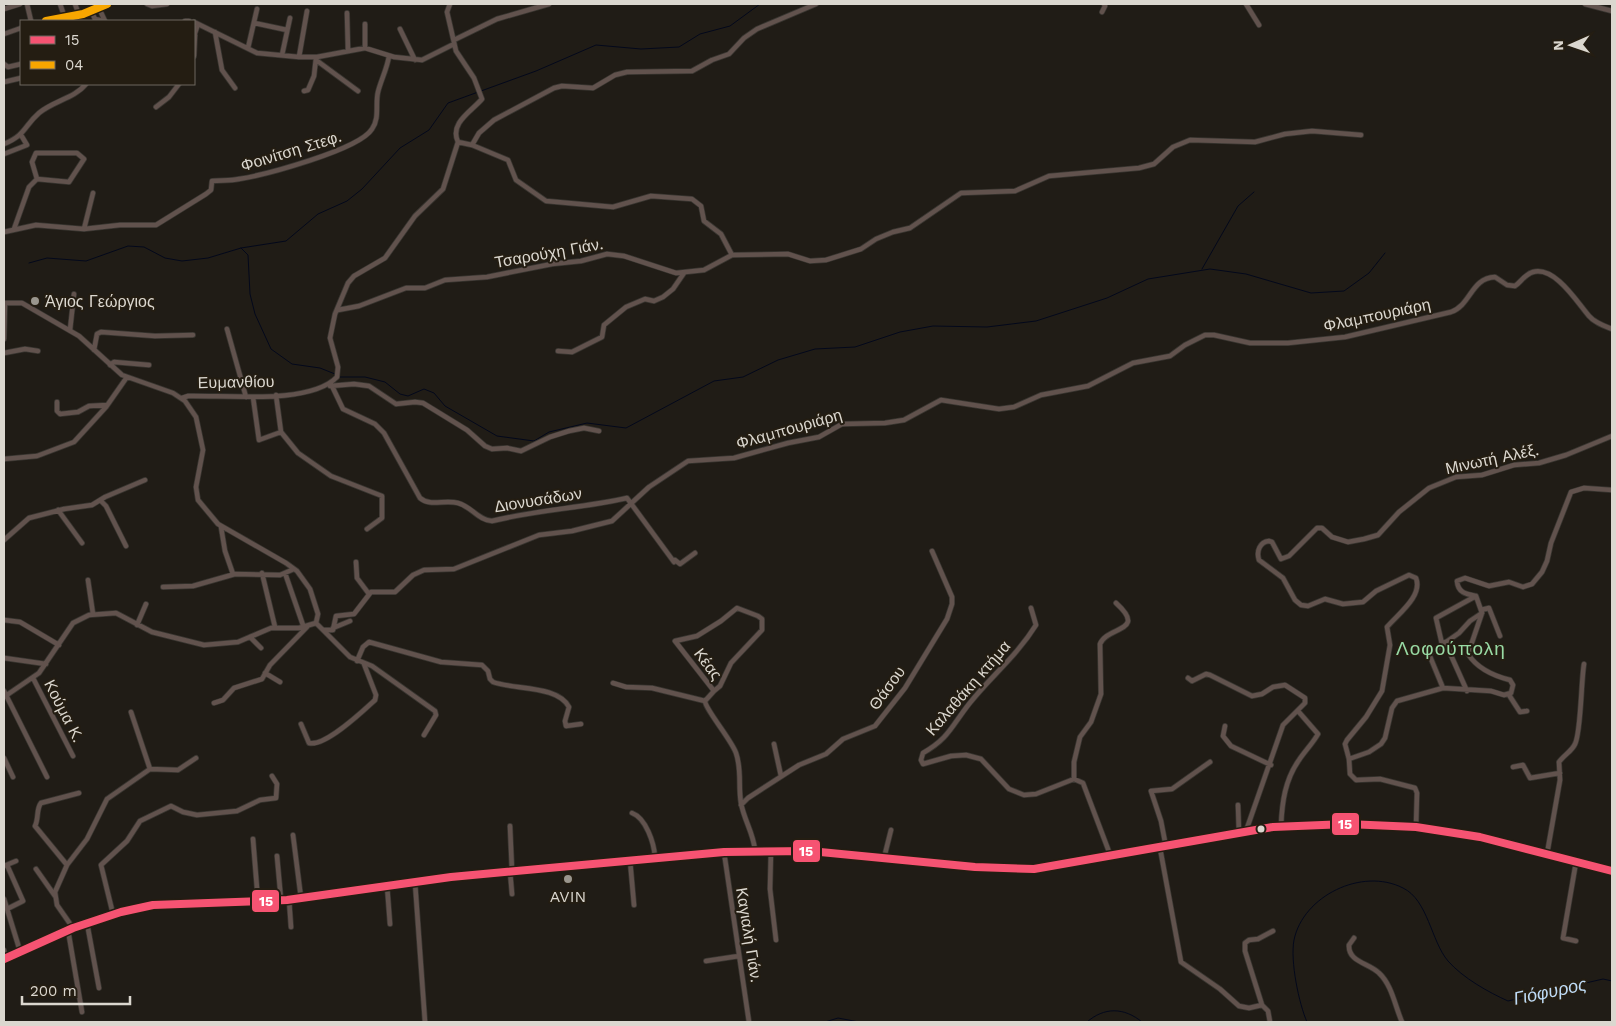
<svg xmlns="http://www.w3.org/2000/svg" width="1616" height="1026" font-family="'Work Sans',sans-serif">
<rect width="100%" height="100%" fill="#201c16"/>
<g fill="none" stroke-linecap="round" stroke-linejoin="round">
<path stroke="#03081b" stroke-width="1" d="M241 248 248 255 250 294 255 314 271 349 292 364 320 368 335 374
M29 263 47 258 86 261 128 246 144 247 165 258 182 261 208 258 241 248 286 241 318 214 347 201 362 189 400 148 429 130 448 103 536 71 596 45 641 49 679 47 700 34 730 26 760 4
M1202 269 1238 206 1254 192
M339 377H365L385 382 400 394 408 396 424 389 434 393 445 406 497 436 534 441 549 432 587 423 626 428 714 381 743 377 778 360 815 349 855 347 900 332 933 326 987 327 1036 321 1107 298 1148 279 1210 269 1246 274 1311 293 1344 291 1369 273 1385 253
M825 1022 838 1018 859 1022
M1087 1022C1104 1007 1124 1007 1142 1022
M1307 1022C1299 1004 1290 961 1294 940 1303 896 1362 867 1403 888 1428 900 1431 941 1448 961 1463 978 1488 992 1508 1001L1603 979 1612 981"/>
<defs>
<path id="minor" d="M27 4 31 21
M60 4 65 18
M75 4 79 15
M97 4 105 21
M147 4 152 6 167 4
M1246 4 1259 25
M1585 4 1612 11
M4 9 20 4
M91 11 95 19 103 21
M1102 12 1105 6 1104 4
M347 13 348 50
M46 21 83 14 107 4
M185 21H189
M194 22 257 53 299 57H317L365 48 394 57 422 60 454 44
M254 23 287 30
M365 24V48
M400 29 415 60
M215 32 222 70 235 88
M4 34 21 28
M194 36 198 24
M454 40 497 19 549 4
M248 48 257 9
M282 55 290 18
M194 56 195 35
M299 57 307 11
M316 60 358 91
M4 64 8 67 21 64
M4 82 21 78
M304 91 308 90 314 76 316 58
M156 107 169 97 179 84
M458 142 472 145 508 160 516 180 546 201 613 207 651 196 692 199 701 206 704 221 721 234 732 255
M4 144C26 135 24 126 39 113 53 101 75 98 86 84
M472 145 479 133 494 120 554 88 562 86 593 88 615 75 627 72 692 71 712 60 729 54 744 38 757 29 816 4
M36 153H77L84 159 69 182 37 179 32 162Z
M4 154 27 145 21 135
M14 229 29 187 37 179
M84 229 93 193
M4 232 36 225 84 229 120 225H156L206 194 211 190 212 181C221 180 230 181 239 179 264 175 359 150 372 129 380 118 375 104 378 92 381 80 387 69 389 56
M4 303H22L79 336 122 375 173 393 185 401 196 417 203 450 196 487 198 500 218 524 286 563 297 571 310 589 318 614 316 623
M338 310 359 306 406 288H425L445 280 487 277 552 264 581 261 607 254 624 256 676 273 704 270 732 255 788 254 810 261 826 260 861 249 876 239 893 232 910 228 961 193 1015 191 1049 176 1139 168 1154 164 1173 147 1190 140 1255 142 1285 134 1312 131 1361 135
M227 329 246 397
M70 330 74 294
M4 339 5 303
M94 350 97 334 101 332 155 336 193 335
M558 351 572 352 602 337 604 325 626 307 645 299 654 301 663 297 673 289 684 273
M4 353 25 349 38 351
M110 365 114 362 149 365
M330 386 354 384 369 386 396 404 415 402 423 403 467 430 485 446 492 449 507 448 521 451 550 437 569 431 584 428 599 431
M332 386 343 409 375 424 384 433 420 498C430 507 445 499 458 503 472 507 478 520 492 521 536 510 583 508 627 498L674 562 675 560 680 564 695 553
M276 395 281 432 298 453 331 476 382 496V518L367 529
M253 397 259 440 281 432
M182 398 188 396C225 395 310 405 337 377L338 367 330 338 335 314 348 283 354 276 385 258 415 216 443 189 458 142C449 123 472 111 482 99L474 78 456 51 447 12 450 4
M57 402V411L60 414 78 412 89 406 107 405
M4 459 37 456 74 442 106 407 127 377
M101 501 106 506 126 546
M58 510 82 543
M221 527 225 551 233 574
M4 540 29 518 64 509 92 505 105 497 145 480
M356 562 357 578 369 594
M262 573 275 627
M285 573 304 628
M88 580 93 614
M163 587 193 586 235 574 280 575 294 569
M1031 608 1036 625C1016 657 991 676 969 704 951 727 949 738 923 753L921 760 923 764 951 756 966 755 981 759 1009 789 1024 795 1036 794 1074 779 1083 783 1111 857
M1481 610 1489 608 1500 636
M4 620 20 622 59 645
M316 623 350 657 372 666 435 711 436 715 424 735
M137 625 146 604
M333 628 350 621
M324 630H333L336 616 354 614 371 592H395L413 575 424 570 454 569 539 535 572 531 612 521 649 487 688 461 734 458 788 443 819 437 842 424 885 423 904 420 941 400 999 409 1014 407 1041 395 1088 386 1133 363 1170 356 1185 345 1205 335H1214L1250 343H1288L1345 337 1451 312C1471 305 1471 278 1495 277L1507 285 1515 286C1521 282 1525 274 1533 272 1555 266 1577 302 1589 316 1595 323 1604 326 1612 329
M250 637 261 648
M1445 642 1467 691
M1442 644 1436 618 1476 596
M4 658 46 664
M357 661 363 647 369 642 441 662 482 665 488 671 490 679 493 682C514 690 558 685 569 707L565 721 566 726 581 724
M265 673 280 682
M33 678 73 756
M1188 678 1192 681 1206 674 1210 675 1252 696 1262 694 1273 687 1285 685 1305 698V703L1283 725 1246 831
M613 683 626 687 652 688 705 701
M1443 688 1429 654 1459 633 1470 621 1482 613
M4 691 47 777
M1509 695 1520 712 1527 711
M4 697 39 673 73 623 89 615 116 613 152 632 204 645 238 642 271 628H299L316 623
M705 701 714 691 675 641 697 636 721 621 737 608 758 616 762 619V630L731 663 720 686 714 691
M705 701C705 709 731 739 736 753 742 770 738 786 741 803 744 820 753 832 755 850
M214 703 223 700 234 688 262 679 270 665 307 627
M131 712 150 769
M301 724 309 743C325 747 363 711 375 700L376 695 364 664
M1225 726 1223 736 1231 746 1271 765
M774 744 781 776
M4 758 13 777
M1349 759 1345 744 1347 740 1366 717 1382 691 1390 645 1387 627C1398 614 1423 596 1416 578L1409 575 1376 591 1363 602 1343 604 1325 599 1308 606 1301 605 1295 600 1283 578 1259 560C1256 551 1260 542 1269 541L1272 542 1281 559 1289 556 1317 528H1322L1332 537 1348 542 1364 539 1378 535 1399 512 1429 488 1456 477 1482 475 1514 465 1539 463 1566 455 1612 436
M1513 767 1523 765 1530 778 1560 773
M1074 779V762L1080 737 1091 722 1101 694 1100 644C1107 626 1148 632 1116 603
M741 805 748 798 799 765 826 754 843 739 875 726 905 688 947 619 952 604V597L932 551
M1238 805 1239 833
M632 813C646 818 654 843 655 857
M510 826 512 871
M1281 826C1282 802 1285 780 1299 760 1305 751 1313 743 1318 734L1298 711
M1416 827 1417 793 1415 788 1380 779 1356 780 1350 774 1349 759 1369 752 1381 744 1385 738 1392 708 1397 701 1443 688 1491 691 1504 695 1511 693 1513 685 1510 680C1494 676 1477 668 1468 654L1482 613 1476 596C1466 594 1458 593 1457 581L1465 578 1489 586 1509 582 1523 587 1532 584 1542 572 1547 561 1551 543 1571 492 1584 488 1612 490
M293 835 301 898
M253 839 258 901
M1166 847 1161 821 1151 791 1172 789 1210 762
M1160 848 1181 962 1220 989 1239 1006 1249 1008 1262 1005 1245 951V943L1249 940 1258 939 1273 931
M771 850 770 889 776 940
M724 852 749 1022
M1547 854 1560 780 1559 762C1564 755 1572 751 1575 744 1581 733 1581 682 1584 664
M277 856 281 900
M884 858 891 830
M630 860 634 905
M7 865 23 901 7 909
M67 865 35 826C39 818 36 809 41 803L79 793
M4 866 16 861
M36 869 55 896
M510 871 512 894
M415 882 425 1022
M387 885 390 924
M4 899 20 951
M289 899 291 927
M113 914 101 865 127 841 140 821 171 806 183 812 197 815 237 811 260 800 276 798 277 784 272 776
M87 923 99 988
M73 928 57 905 55 892 67 865 87 839 107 799 150 769 178 770 196 758
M68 930 82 1012
M1354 938 1349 945C1348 962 1369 963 1379 973 1392 985 1395 1006 1402 1022
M1576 941 1563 938 1576 862
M4 950 5 958
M4 959 73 928 121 912 153 905 287 900 451 877 724 852 810 851 975 867 1034 869 1273 827 1347 824 1416 827 1480 837 1612 871
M706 961 739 956
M1262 1005 1268 1011 1270 1022"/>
</defs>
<use href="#minor" stroke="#393631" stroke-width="6"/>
<use href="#minor" stroke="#61524d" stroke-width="4.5"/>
<defs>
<path id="bus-1" d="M4 959 73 928 121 912 153 905 287 900 451 877 724 852 810 851 975 867 1034 869 1273 827 1347 824 1416 827 1480 837 1612 871"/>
<path id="bus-2" d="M46 21 83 14 107 4"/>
</defs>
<use href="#bus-1" stroke="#241d12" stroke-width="11"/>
<use href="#bus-2" stroke="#241d12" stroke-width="11"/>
<use href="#bus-1" stroke="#f65372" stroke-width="8"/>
<use href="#bus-2" stroke="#f7a600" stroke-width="8"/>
</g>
<g fill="#9a968e" stroke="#241d12" stroke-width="2">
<circle cx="35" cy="301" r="5"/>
<circle cx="568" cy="879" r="5"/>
</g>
<circle fill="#dbd7cf" stroke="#241d12" stroke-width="2" cx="1261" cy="829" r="4.5"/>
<g text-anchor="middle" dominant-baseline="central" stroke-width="4" stroke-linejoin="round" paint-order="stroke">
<g font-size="16" fill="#dbd7cf" stroke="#241d12">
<text transform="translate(291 151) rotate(-17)">Φοινίτση Στεφ.</text>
<text transform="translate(549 253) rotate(-10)">Τσαρούχη Γιάν.</text>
<text transform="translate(1377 315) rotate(-12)">Φλαμπουριάρη</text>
<text transform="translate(236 382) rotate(-1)">Ευμανθίου</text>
<text transform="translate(789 429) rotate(-16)">Φλαμπουριάρη</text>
<text transform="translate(1492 459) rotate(-12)">Μινωτή Αλέξ.</text>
<text transform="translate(538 500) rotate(-9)">Διονυσάδων</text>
<text transform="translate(708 664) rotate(53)">Κέας</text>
<text transform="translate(887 688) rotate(-54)">Θάσου</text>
<text transform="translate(968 688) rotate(-49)">Καλαθάκη κτήμα</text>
<text transform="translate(64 711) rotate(63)">Κούμα Κ.</text>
<text transform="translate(749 935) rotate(81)">Καγιαλή Γιάν.</text>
</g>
<g font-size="16" fill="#dbd7cf" stroke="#241d12" text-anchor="start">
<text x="45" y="301">Άγιος Γεώργιος</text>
<text x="568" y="896" text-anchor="middle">AVIN</text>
</g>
<g font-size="18" font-style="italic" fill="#bedaf5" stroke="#241d12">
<text transform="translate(1550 991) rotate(-12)">Γιόφυρος</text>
</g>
<g font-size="19" letter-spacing="1" fill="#98daa5" stroke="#241d12">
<text x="1451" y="648">Λοφούπολη</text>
</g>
</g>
<g stroke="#241d12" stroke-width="2">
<rect x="1331" y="812" width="29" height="24" rx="5" fill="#f65372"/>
<rect x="792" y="839" width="29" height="24" rx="5" fill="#f65372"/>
<rect x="251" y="889" width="29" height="24" rx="5" fill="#f65372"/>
</g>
<g font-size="14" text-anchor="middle" font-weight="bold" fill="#fff">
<text x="1345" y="829">15</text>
<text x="806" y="856">15</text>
<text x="266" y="906">15</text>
</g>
<rect width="1616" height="1026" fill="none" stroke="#dbd7cf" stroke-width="10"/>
<rect x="20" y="20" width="175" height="65" fill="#241d12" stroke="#6d675e"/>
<rect x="30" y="36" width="25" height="8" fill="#f65372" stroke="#6d675e"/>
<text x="65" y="45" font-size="15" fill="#dbd7cf">15</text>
<rect x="30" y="61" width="25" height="8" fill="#f7a600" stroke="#6d675e"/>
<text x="65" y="70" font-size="15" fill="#dbd7cf">04</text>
<g transform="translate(1571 45) rotate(268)" stroke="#241d12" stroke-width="4" paint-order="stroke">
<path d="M0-4L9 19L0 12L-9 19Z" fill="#dbd7cf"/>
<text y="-8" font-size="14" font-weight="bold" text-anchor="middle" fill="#dbd7cf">N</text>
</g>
<path d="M22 996v8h108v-8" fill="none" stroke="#dbd7cf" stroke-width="2.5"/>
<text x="30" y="996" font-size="15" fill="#dbd7cf" stroke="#241d12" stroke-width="4" paint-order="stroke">200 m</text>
</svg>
